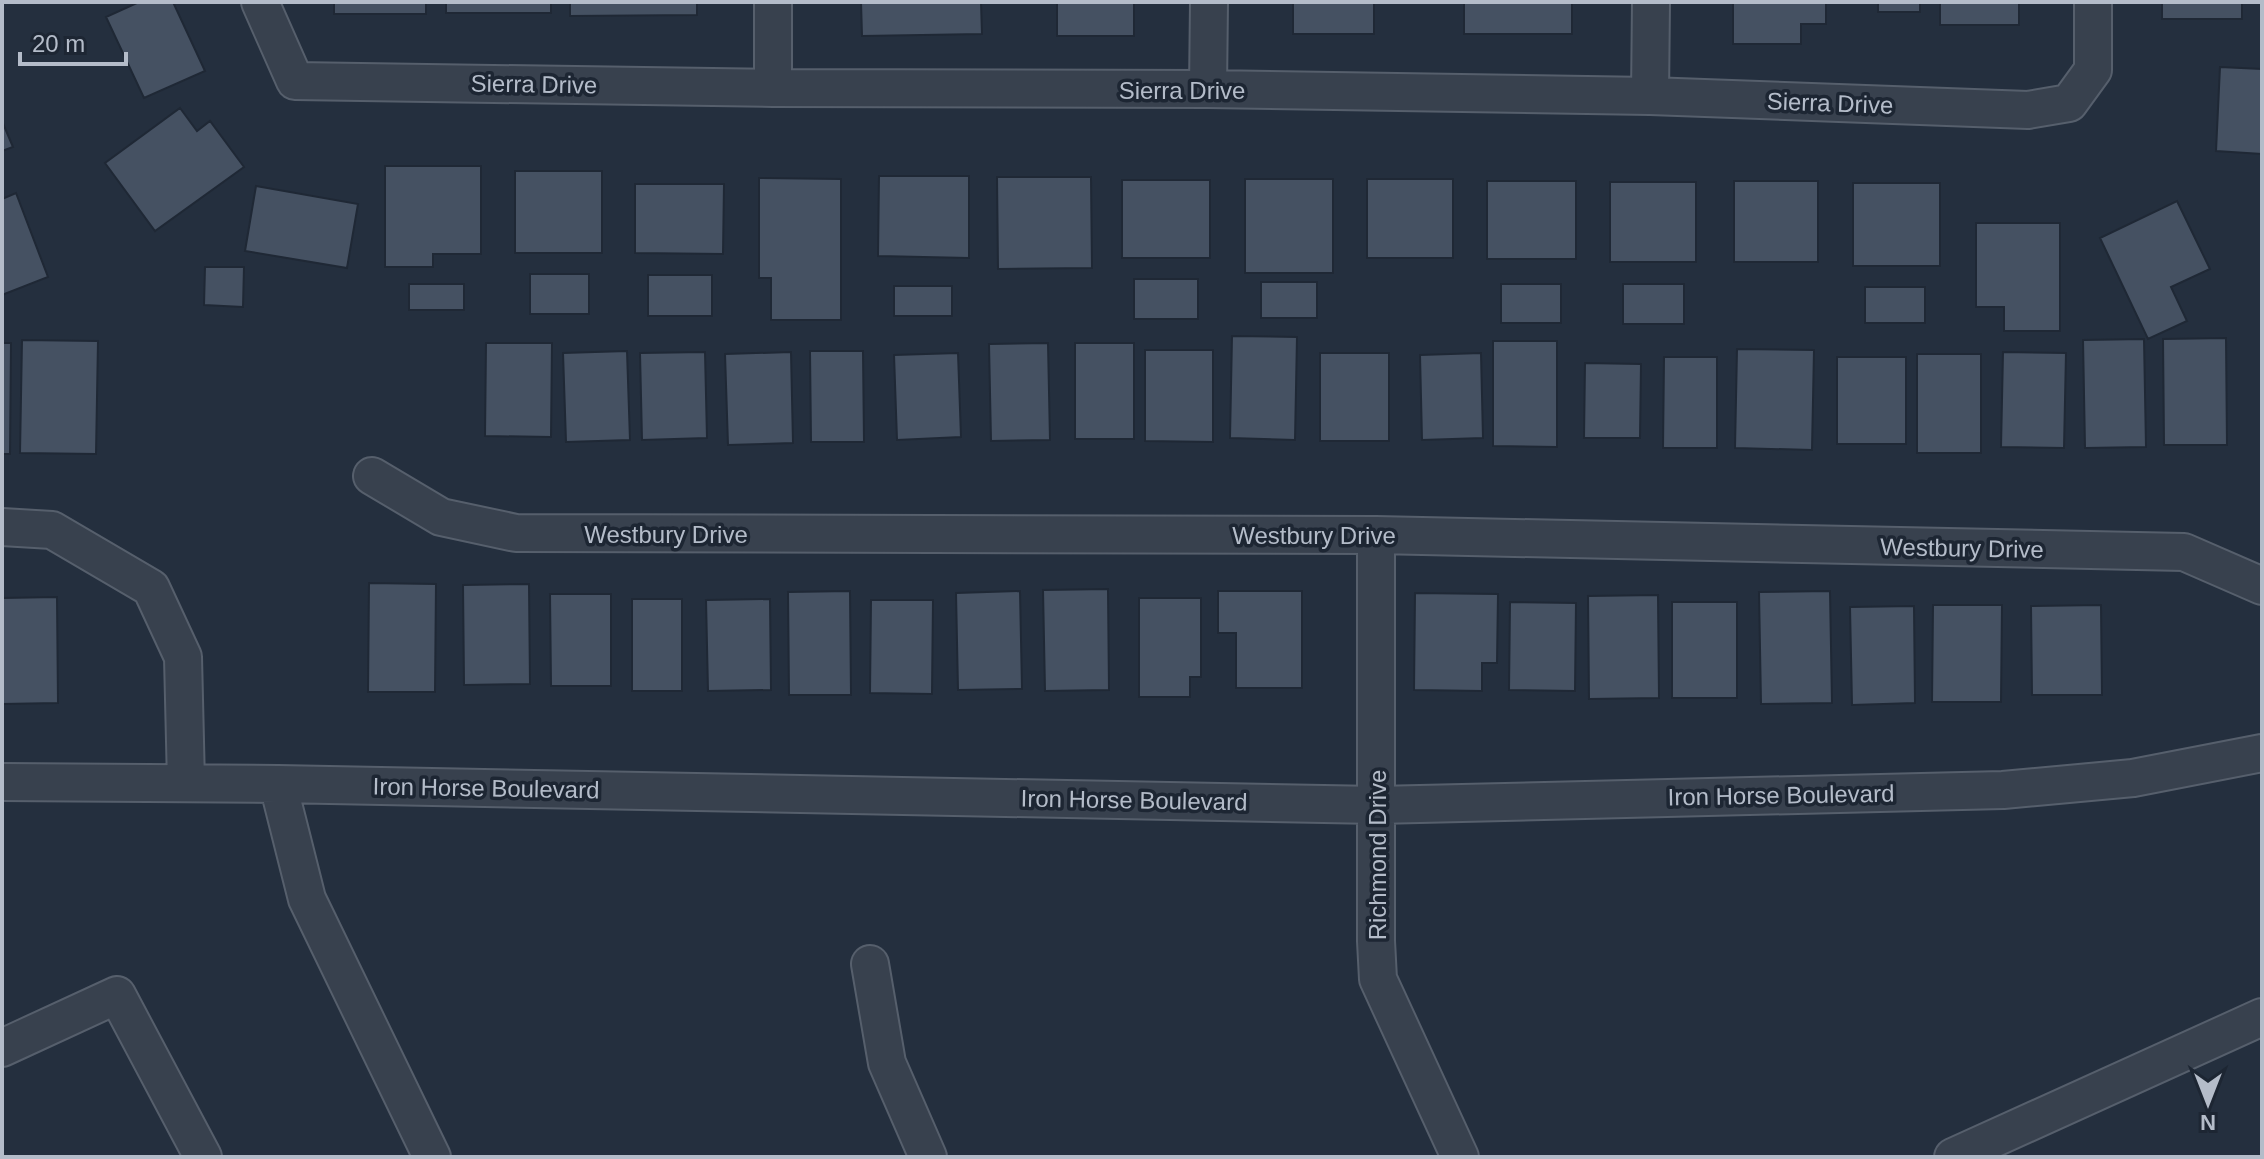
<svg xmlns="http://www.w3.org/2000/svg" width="2264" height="1159" font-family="Arial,sans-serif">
<rect width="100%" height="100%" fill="#242f3e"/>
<path fill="#455162" stroke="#1f2835" stroke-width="2" d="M139 2H173L205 71 144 98 106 17Z
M334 2H426V14H334Z
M446 2H551V13H446Z
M570 2H697V15L570 16Z
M861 2H981L982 34 862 36Z
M1057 2H1134V36H1057Z
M1293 2H1374V34H1293Z
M1464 2H1572V34H1464Z
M1733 2H1826V24H1801V44H1733Z
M1878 2H1920V12H1878Z
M1940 2H2019V25H1940Z
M2162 2H2242V19H2162Z
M2220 67 2262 69V154L2216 151Z
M180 108 197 131 210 121 244 167 155 231 105 163Z
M2 121 13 147 2 151Z
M385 166H481V254H433V267H385Z
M515 171H602V253H515Z
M879 176H969V258L878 256Z
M997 177H1091L1092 268 998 269Z
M759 178 841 179V320H771V278H759Z
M1245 179H1333V273H1245Z
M1367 179H1453V258H1367Z
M1122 180H1210V258H1122Z
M1487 181H1576V259H1487Z
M1734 181H1818V262H1734Z
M1610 182H1696V262H1610Z
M1853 183H1940V266H1853Z
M635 184H724L723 254 635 253Z
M256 186 358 204 347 268 245 251Z
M16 193 48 277 2 295V199Z
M2177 201 2210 269 2171 287 2187 321 2148 339 2100 238Z
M1976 223H2060V331H2004V307H1976Z
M205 267H244L243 307 204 305Z
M530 274H589V314H530Z
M648 275H712V316H648Z
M1134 279H1198V319H1134Z
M1261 282H1317V318H1261Z
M409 284H464V310H409Z
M1501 284H1561V323H1501Z
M1623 284H1684V324H1623Z
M894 286H952V316H894Z
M1865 287H1925V323H1865Z
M1232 336 1297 337 1295 440 1230 438Z
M2226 338 2227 445H2164L2163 339Z
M2144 339 2146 447 2085 448 2083 340Z
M22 340 98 341 96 454 20 453Z
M1493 341H1557V447L1493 446Z
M2 343H11L10 454H2Z
M486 343H552L551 437 485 436Z
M1048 343 1050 440 991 441 989 344Z
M1075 343H1134V439H1075Z
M1737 349 1814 350 1812 450 1735 448Z
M1145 350H1213V442L1145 441Z
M627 351 630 440 566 442 563 353Z
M810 351H863L864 442H811Z
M705 352 707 438 642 440 640 353Z
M791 352 793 443 728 445 725 354Z
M2003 352 2066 353 2064 448 2001 447Z
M958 353 961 437 897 440 894 355Z
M1320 353H1389V441H1320Z
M1481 353 1483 438 1422 440 1420 355Z
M1917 354H1981V453H1917Z
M1664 357H1717V448H1663Z
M1837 357H1906V444H1837Z
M1585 363 1641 364 1640 438H1584Z
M369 583 436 584 435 692H368Z
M529 584 530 684 464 685 463 585Z
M1108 589 1109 690 1045 691 1043 590Z
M850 591 851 695H789L788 592Z
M1020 591 1022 689 958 690 956 593Z
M1218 591H1302V688H1236V633H1218Z
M1830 591 1832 703 1761 704 1759 592Z
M1415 593 1498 594 1497 663H1482V691L1414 690Z
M550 594H611V686H551Z
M1658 595 1659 698 1589 699 1588 596Z
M57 597 58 703 2 704V598Z
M1139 598H1201V677H1190V697H1139Z
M632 599H682V691H632Z
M770 599 771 690 708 691 706 600Z
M871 600H933L932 694 870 693Z
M1510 602 1576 603 1575 691 1509 690Z
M1672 602H1737V698H1672Z
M1933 605H2002L2001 702H1932Z
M2101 605 2102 695H2032L2031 606Z
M1914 606 1915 703 1852 705 1850 607Z"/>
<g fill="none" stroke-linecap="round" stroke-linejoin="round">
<defs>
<path id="minor" d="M260 2 295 81 773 88 1208 89 1650 96 2028 110 2069 103 2093 70V2
M773 88V2
M1208 89 1209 2
M1650 96 1651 2
M372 476 441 517 516 533 1376 535 2184 552 2262 586
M2 527 52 530 151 588 183 657 186 783
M1376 535V941L1378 979 1460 1157
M2 782 278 784 1377 805 2003 790 2133 778 2262 753
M278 784 307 899 432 1157
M870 964 887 1063 928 1157
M2 1048 117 995 203 1157
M1953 1157 2262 1017"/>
</defs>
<use href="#minor" stroke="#565f6c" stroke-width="40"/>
<use href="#minor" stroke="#38414e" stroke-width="36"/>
</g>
<g text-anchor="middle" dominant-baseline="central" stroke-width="7" stroke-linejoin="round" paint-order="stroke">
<g font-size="24" fill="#b4bcc9" stroke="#1d2633">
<text transform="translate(534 84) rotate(1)">Sierra Drive</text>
<text x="1182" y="90">Sierra Drive</text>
<text transform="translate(1830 103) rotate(2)">Sierra Drive</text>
<text x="666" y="534">Westbury Drive</text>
<text x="1314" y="535">Westbury Drive</text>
<text transform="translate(1962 548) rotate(1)">Westbury Drive</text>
<text transform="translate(486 788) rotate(1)">Iron Horse Boulevard</text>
<text transform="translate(1781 795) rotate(-1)">Iron Horse Boulevard</text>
<text transform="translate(1134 800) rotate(1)">Iron Horse Boulevard</text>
<text transform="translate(1377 855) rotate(-90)">Richmond Drive</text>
</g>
</g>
<rect width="2264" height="1159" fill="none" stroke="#b4bcc9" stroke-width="8"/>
<g transform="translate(2208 1103) rotate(180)" stroke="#1d2633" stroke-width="6" paint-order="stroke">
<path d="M0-6L14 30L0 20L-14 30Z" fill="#b4bcc9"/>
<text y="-12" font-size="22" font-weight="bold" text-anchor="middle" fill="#b4bcc9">N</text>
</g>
<path d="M20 52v12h106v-12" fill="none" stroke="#b4bcc9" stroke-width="4"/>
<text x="32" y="52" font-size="24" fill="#b4bcc9" stroke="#1d2633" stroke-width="6" paint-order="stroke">20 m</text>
</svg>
